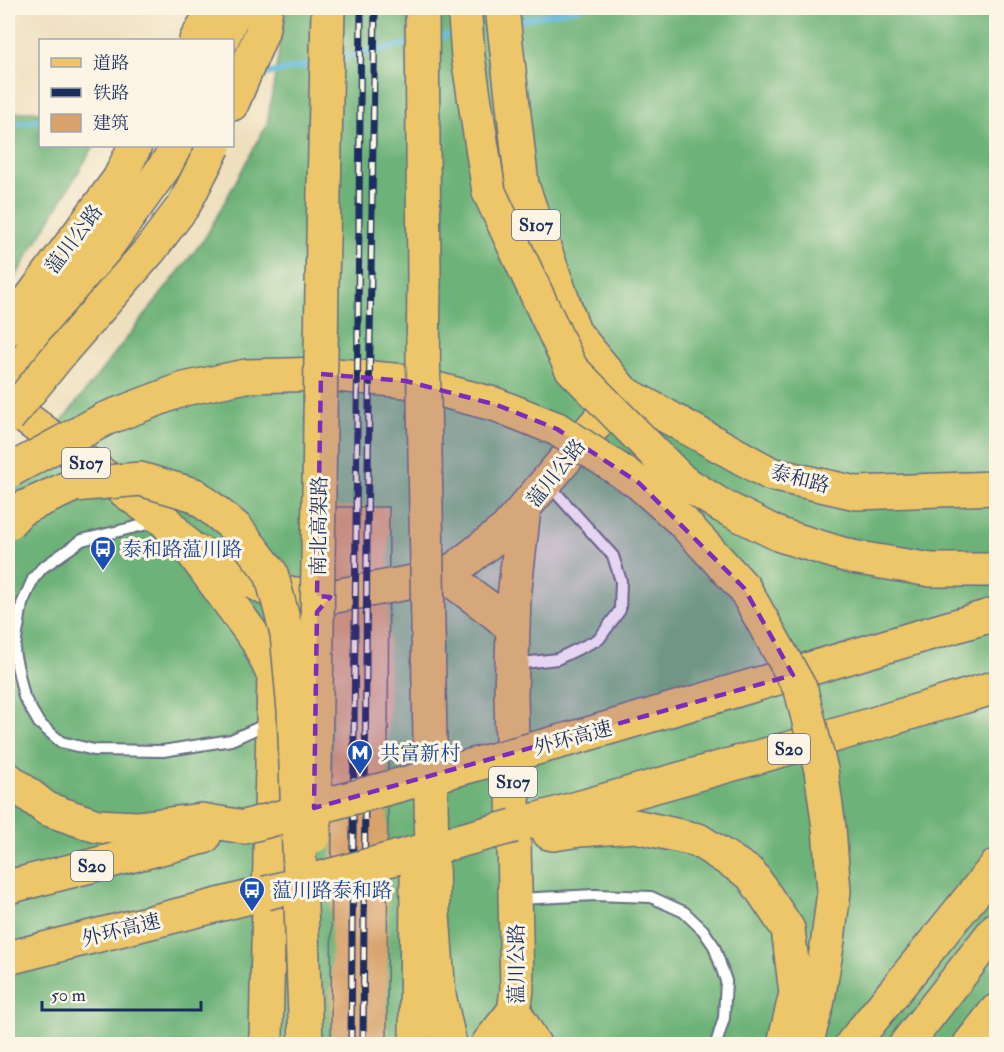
<svg xmlns="http://www.w3.org/2000/svg" width="1004" height="1052" font-family="'IM FELL Double Pica','Noto Serif SC',serif">
<rect width="100%" height="100%" fill="#fcf5e5"/>
<filter id="ink" filterUnits="userSpaceOnUse"><feTurbulence type="fractalNoise" baseFrequency=".0167" numOctaves="2"/><feDisplacementMap in="SourceGraphic" scale="12" xChannelSelector="R" yChannelSelector="G"/><feConvolveMatrix kernelMatrix="1 2 1 2 8 2 1 2 1" color-interpolation-filters="sRGB"/></filter>
<filter id="wash" filterUnits="userSpaceOnUse"><feTurbulence type="fractalNoise" baseFrequency=".008" numOctaves="4" result="noise"/><feDisplacementMap in="SourceGraphic" scale="24" xChannelSelector="R" yChannelSelector="G"/><feGaussianBlur stdDeviation="1.35" result="paint"/><feColorMatrix in="noise" values="0 0 0 0 0 0 0 0 0 0 0 0 0 0 0 0 0 1.4 0 .05"/><feComposite in="paint" operator="in"/></filter>
<g filter="url(#wash)">
<rect width="100%" height="100%" fill="#eedfbd"/>
<path fill="#6db278" stroke="#44706b" stroke-width="1.5" d="M286 8H996V1044H8V490L205 238 267 124Z
M30 111 40 112V146H94L8 289V114Z"/>
<g fill="none" stroke-linecap="round" stroke-linejoin="round">
<path stroke="#5ab7d8" stroke-width="6" d="M512 22 580 8
M433 39 458 33
M336 59 414 43
M257 76 317 63
M8 126 40 120"/>
</g>
<g id="blocks">
<path fill="#d8a26b" d="M333 507H389L387 1044H331Z"/>
</g>
</g>
<g filter="url(#ink)">
<use href="#blocks" fill-opacity="0" stroke="#656d7f" stroke-width="1.5"/>
<g fill="none" stroke-linecap="round" stroke-linejoin="round">
<defs>
<path id="service" d="M156 522 82 540 42 568 33 579 22 604 14 652 24 697 39 723 61 742 94 750 163 751 231 740 269 723
M515 664 557 659 599 639 620 610 621 581 613 556 549 485
M519 899 595 895 651 897 684 912 703 930 714 946 726 981 724 1018 716 1044"/>
<path id="primary" d="M502 8 522 185 574 332 623 392 771 474 856 493 996 488
M196 40 207 21 213 8
M8 329 119 179 135 146
M8 405 164 520 188 546 258 642 274 676 266 1037 264 1044
M524 509 514 597 511 694 517 990 514 1011 534 1044
M197 551 272 592 330 597 446 576 506 529 623 392
M446 576 498 615 513 629
M488 1044 514 1011
M970 1044 996 1011"/>
<path id="trunk" d="M422 8 424 283
M322 286 328 8"/>
<path id="motorway" d="M222 40 236 8
M232 104 262 32 266 8
M8 384 173 155 177 146
M105 419 184 389 246 376 324 374 406 381 497 405 557 429
M682 521 744 588
M852 557 931 570H996
M581 736 996 614
M8 779 47 809 97 826 137 828 201 820 244 827
M514 826 850 731 996 687
M549 833 554 834 580 830 635 826 698 840 751 874 788 929 796 993 784 1044
M8 887 204 837
M8 958 266 893
M806 1044 817 1005 828 940 834 891 829 828 821 770
M852 1044 996 866
M906 1044 996 929"/>
</defs>
<use href="#service" stroke="#656d7f" stroke-width="14"/>
<use href="#primary" stroke="#656d7f" stroke-width="36"/>
<use href="#trunk" stroke="#656d7f" stroke-width="36"/>
<use href="#motorway" stroke="#656d7f" stroke-width="36"/>
<use href="#service" stroke="#fff" stroke-width="10"/>
<use href="#primary" stroke="#ecc669" stroke-width="33"/>
<use href="#trunk" stroke="#ecc669" stroke-width="33"/>
<use href="#motorway" stroke="#ecc669" stroke-width="33"/>
<defs>
<path id="rail" d="M351 1044 361 8
M363 1044 367 537 375 8"/>
</defs>
<use href="#rail" stroke="#1b2f5e" stroke-width="7"/>
<use href="#rail" stroke="#fcf5e5" stroke-width="4.5" stroke-dasharray="14" stroke-linecap="butt"/>
<defs>
<path id="trunk-bridge" d="M423 368 424 283
M314 836 322 286
M416 1044 417 875"/>
<path id="motorway-bridge" d="M465 17 468 57 489 192 571 368 682 481 722 506 780 535 852 557
M423 338 433 915 439 995 450 1044
M8 418 63 350 150 250 184 205 214 146
M557 429 639 483 682 521
M11 470 105 419
M8 523 21 509 74 485 140 479 195 495 236 528 271 573 287 634 294 710 306 1044
M744 588 801 690 821 770
M244 827 581 736
M266 893 514 826"/>
</defs>
<use href="#trunk-bridge" stroke="#656d7f" stroke-width="36" stroke-linecap="butt"/>
<use href="#motorway-bridge" stroke="#656d7f" stroke-width="36" stroke-linecap="butt"/>
<use href="#trunk-bridge" stroke="#ecc669" stroke-width="33"/>
<use href="#motorway-bridge" stroke="#ecc669" stroke-width="33"/>
</g>
</g>
<path fill="#7b2cbf" fill-opacity="0.2" stroke="#7b2cbf" stroke-width="4.5" stroke-dasharray="12 8" stroke-linejoin="round" d="M321 374 406 381 497 405 557 429 639 483 744 588 793 675 314 808 317 612 330 597 317 596Z"/>
<defs>
<symbol id="bus-pin" viewBox="-11 -11 22 30"><path d="M0 17L-7.5 6A9.5 9.5 0 1 1 7.5 6Z" fill="#1a4fb4" stroke="#fcf5e5"/><path d="M-5-6H5V4H4V6H2V4H-2V6H-4V4H-5ZM-3.5-4V0h7V-4ZM-3.5 1.2v1.5H-2V1.2ZM2 1.2v1.5H3.5V1.2Z" fill="#fff"/></symbol>
<symbol id="metro-pin" viewBox="-11 -11 22 30"><path d="M0 17L-7.5 6A9.5 9.5 0 1 1 7.5 6Z" fill="#1a4fb4" stroke="#fcf5e5"/><path d="M-5.5 5V-5H-3L0 0L3-5H5.5V5H3V-.5L0 4L-3-.5V5Z" fill="#fff"/></symbol>
</defs>
<g fill-rule="evenodd">
<use href="#bus-pin" x="88" y="534" width="30" height="40"/>
<use href="#metro-pin" x="345" y="738" width="30" height="40"/>
<use href="#bus-pin" x="237" y="875" width="30" height="40"/>
</g>
<g text-anchor="middle" dominant-baseline="central" stroke-width="6" stroke-linejoin="round" paint-order="stroke">
<g fill="#fcf5e5" stroke="#5e6a86" stroke-width="1.5">
<rect x="512" y="210" width="48" height="30" rx="4.5"/>
<rect x="62" y="448" width="48" height="30" rx="4.5"/>
<rect x="768" y="734" width="42" height="30" rx="4.5"/>
<rect x="489" y="767" width="48" height="30" rx="4.5"/>
<rect x="71" y="851" width="42" height="30" rx="4.5"/>
</g>
<g font-size="18" font-weight="bold" fill="#1b2f5e">
<text x="536" y="225">S107</text>
<text x="86" y="463">S107</text>
<text x="789" y="749">S20</text>
<text x="513" y="782">S107</text>
<text x="92" y="866">S20</text>
</g>
<g font-size="20" fill="#1b2f5e" stroke="#fcf5e5">
<text transform="translate(74 239) rotate(-53)">蕰川公路</text>
<text transform="translate(556 473) rotate(-51)">蕰川公路</text>
<text transform="translate(800 479) rotate(15)">泰和路</text>
<text transform="translate(319 526) rotate(-89)">南北高架路</text>
<text transform="translate(573 738) rotate(-15)">外环高速</text>
<text transform="translate(121 930) rotate(-14)">外环高速</text>
<text transform="translate(516 964) rotate(-90)">蕰川公路</text>
</g>
<g font-size="20" fill="#164399" stroke="#fcf5e5" text-anchor="start">
<text x="122" y="549">泰和路蕰川路</text>
<text x="380" y="753">共富新村</text>
<text x="272" y="890">蕰川路泰和路</text>
</g>
</g>
<rect width="1004" height="1052" fill="none" stroke="#fcf5e5" stroke-width="30"/>
<rect x="39" y="39" width="195" height="108" fill="#fcf5e5" stroke="#a2a6af" stroke-width="1.5"/>
<rect x="51" y="58" width="30" height="9" fill="#ecc669" stroke="#a2a6af" stroke-width="1.5"/>
<text x="93" y="69" font-size="18" fill="#1b2f5e">道路</text>
<rect x="51" y="88" width="30" height="9" fill="#1b2f5e" stroke="#a2a6af" stroke-width="1.5"/>
<text x="93" y="99" font-size="18" fill="#1b2f5e">铁路</text>
<rect x="51" y="114" width="30" height="18" fill="#d8a26b" stroke="#a2a6af" stroke-width="1.5"/>
<text x="93" y="129" font-size="18" fill="#1b2f5e">建筑</text>
<path d="M42 1001v9h159v-9" fill="none" stroke="#1b2f5e" stroke-width="3"/>
<text x="51" y="1001" font-size="18" fill="#1b2f5e" stroke="#fcf5e5" stroke-width="4.5" paint-order="stroke">50 m</text>
</svg>
